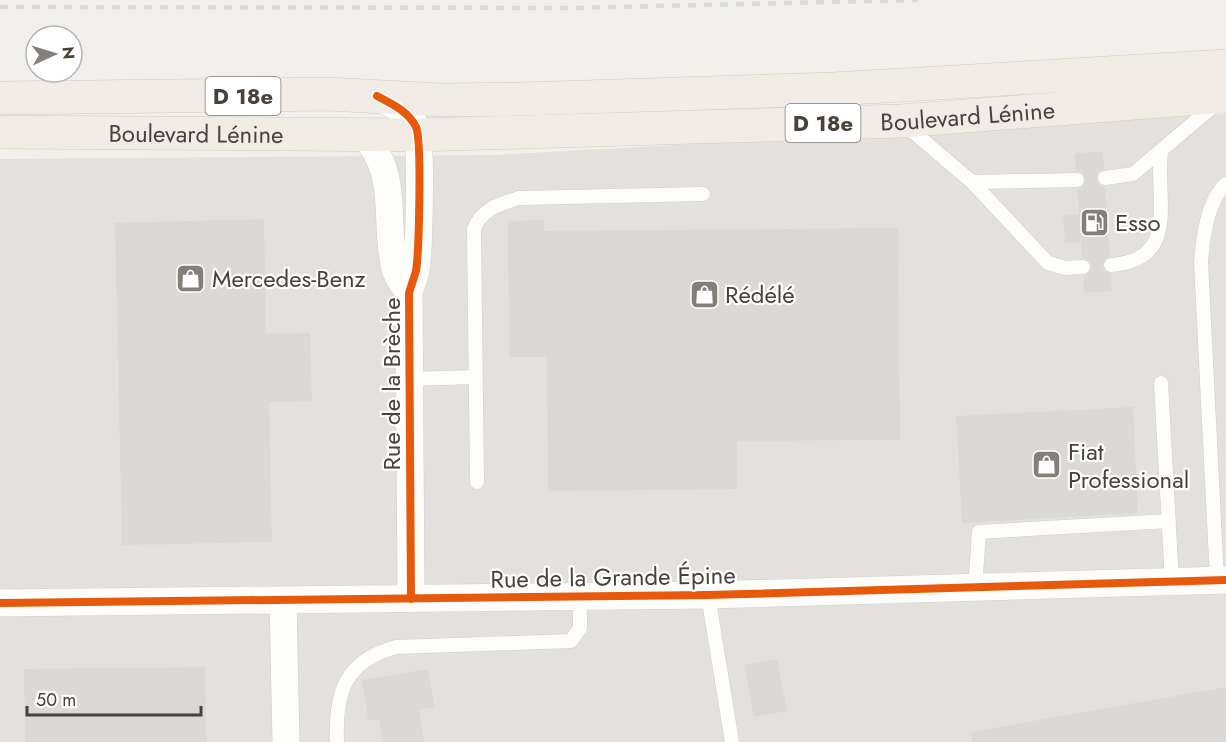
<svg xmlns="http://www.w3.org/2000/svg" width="1226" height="742" font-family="Jost,sans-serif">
<rect width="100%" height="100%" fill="#f2f0ed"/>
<path fill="#e4e0dd" d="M1226 114V742H0V159L494 155Z"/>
<path fill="#e4e1de" d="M441 284H458L457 346 441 347Z
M368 339 371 423 378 424 381 532 342 574 127 573 126 548 274 547 271 424 348 422 347 340Z
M441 416H458V493H440Z
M1226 627V648L1081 673 1078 653Z
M1006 665 1010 687 839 715 836 694Z
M329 693 353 727 368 725V742H312L310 695Z"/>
<path fill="#dbd9d6" d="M1103 152 1104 169 1099 171 1096 179 1098 184 1105 187 1110 256 1105 259 1102 266 1105 271 1111 274 1112 291 1084 293 1083 276 1091 272 1092 266 1088 259 1082 258 1081 242 1065 243 1063 215 1079 214 1077 189 1082 187 1086 180 1082 172 1076 171 1075 153Z
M264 219 266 334 310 333 312 401 269 402 272 542 122 545 115 223Z
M544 220V231L898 228 900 440 737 441V489L548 491 547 357H509L508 221Z
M1133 407 1138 513 962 523 956 416Z
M777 659 787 711 754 717 744 665Z
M205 667 206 742H25L24 669Z
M428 669 435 707 419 710 424 742H384L379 719 368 720 362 680Z
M1226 687V742H972L971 732Z"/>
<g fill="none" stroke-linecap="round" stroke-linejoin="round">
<defs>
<path id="lane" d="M904 124 972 182 1077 180
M1105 178 1133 174 1217 103
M972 182 1048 263 1065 268 1083 267
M1111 265C1181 260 1155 199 1161 152
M409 379 476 377
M1161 383 1172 582
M477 482 474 229C482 209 499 204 519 198L703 194
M1217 580 1201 262C1203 238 1207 201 1226 184
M975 589 979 532 1169 521
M708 595 732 742
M337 742C335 692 345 661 396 647L571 641 580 628V597"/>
<path id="street" d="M377 96C392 104 408 111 416 127 422 140 419 252 416 271 414 278 411 286 409 293L411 599
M362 134C401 173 383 220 395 269 397 277 405 286 409 293
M283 601 286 742
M0 603 708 595 1226 580"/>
<g id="primary">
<path d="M0 98 328 94 440 100 522 99 833 89 1226 66"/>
<path id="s1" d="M0 132 418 135 900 121 1226 96"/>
</g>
</defs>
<use href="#lane" stroke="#d0cecb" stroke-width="15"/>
<use href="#street" stroke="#d0cecb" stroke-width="28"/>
<use href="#primary" stroke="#d2cbbd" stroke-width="34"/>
<use href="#lane" stroke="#fdfdfc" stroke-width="14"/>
<use href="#street" stroke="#fdfdfc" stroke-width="27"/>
<use href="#primary" stroke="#f1ede6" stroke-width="33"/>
<path stroke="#dadad9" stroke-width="4.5" stroke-dasharray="8 8" stroke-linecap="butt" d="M0 7 572 8 918 0"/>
<defs>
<path id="cycleway" d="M377 96C392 104 408 111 416 127 422 140 419 252 416 271 414 278 411 286 409 293L411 599
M0 603 708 595 1226 580"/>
</defs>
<use href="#cycleway" stroke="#fff" stroke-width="11"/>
<use href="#cycleway" stroke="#e8590c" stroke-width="8"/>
</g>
<defs>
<symbol id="fuel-square" viewBox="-11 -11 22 22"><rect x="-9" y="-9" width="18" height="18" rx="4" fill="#847f79" stroke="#fff"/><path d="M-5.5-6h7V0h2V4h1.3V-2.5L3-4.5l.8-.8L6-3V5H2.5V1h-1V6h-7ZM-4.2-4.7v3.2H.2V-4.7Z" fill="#fff"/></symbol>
<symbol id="shop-square" viewBox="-11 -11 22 22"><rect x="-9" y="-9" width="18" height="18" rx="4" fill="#847f79" stroke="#fff"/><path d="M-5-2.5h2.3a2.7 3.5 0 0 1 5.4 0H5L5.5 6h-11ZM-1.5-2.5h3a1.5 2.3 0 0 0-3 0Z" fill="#fff"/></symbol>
</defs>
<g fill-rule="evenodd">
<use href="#fuel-square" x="1078" y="206" width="33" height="33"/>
<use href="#shop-square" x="174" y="262" width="33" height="33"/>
<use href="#shop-square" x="688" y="278" width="33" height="33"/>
<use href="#shop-square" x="1030" y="448" width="33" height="33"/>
</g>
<g text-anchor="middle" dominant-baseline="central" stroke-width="4.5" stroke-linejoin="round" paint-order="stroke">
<g fill="#fff" stroke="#7f7b75" stroke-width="1.5">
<rect x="205.5" y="77" width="75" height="38" rx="4.5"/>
<rect x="785.5" y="104" width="75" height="38" rx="4.5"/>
</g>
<g font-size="22" font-weight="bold" fill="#48423a">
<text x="243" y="96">D 18e</text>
<text x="823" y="123">D 18e</text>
</g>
<g font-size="24" fill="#48423a" stroke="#fff">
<text stroke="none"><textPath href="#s1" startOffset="968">Boulevard Lénine</textPath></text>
<text stroke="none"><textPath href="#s1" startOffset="196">Boulevard Lénine</textPath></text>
<text transform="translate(391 384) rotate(-90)">Rue de la Brèche</text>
<text transform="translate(613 577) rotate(-1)">Rue de la Grande Épine</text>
</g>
<g font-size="24" fill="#48423a" stroke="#fff" text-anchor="start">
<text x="1115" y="222">Esso</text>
<text x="212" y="278">Mercedes-Benz</text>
<text x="725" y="294">Rédélé</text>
<text x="1068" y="451">Fiat<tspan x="1068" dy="28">Professional</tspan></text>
</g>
</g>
<g transform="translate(54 54) rotate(86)"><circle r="28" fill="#ffffff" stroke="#b6b3b0" stroke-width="1.5"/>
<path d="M0-4.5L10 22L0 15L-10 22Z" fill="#847f79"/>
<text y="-9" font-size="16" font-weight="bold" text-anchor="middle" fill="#48423a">N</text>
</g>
<path d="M27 706v9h174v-9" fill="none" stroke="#48423a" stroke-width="3"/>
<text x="36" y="706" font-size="18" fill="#48423a" stroke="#ffffff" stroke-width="4.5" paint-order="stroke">50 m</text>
</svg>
